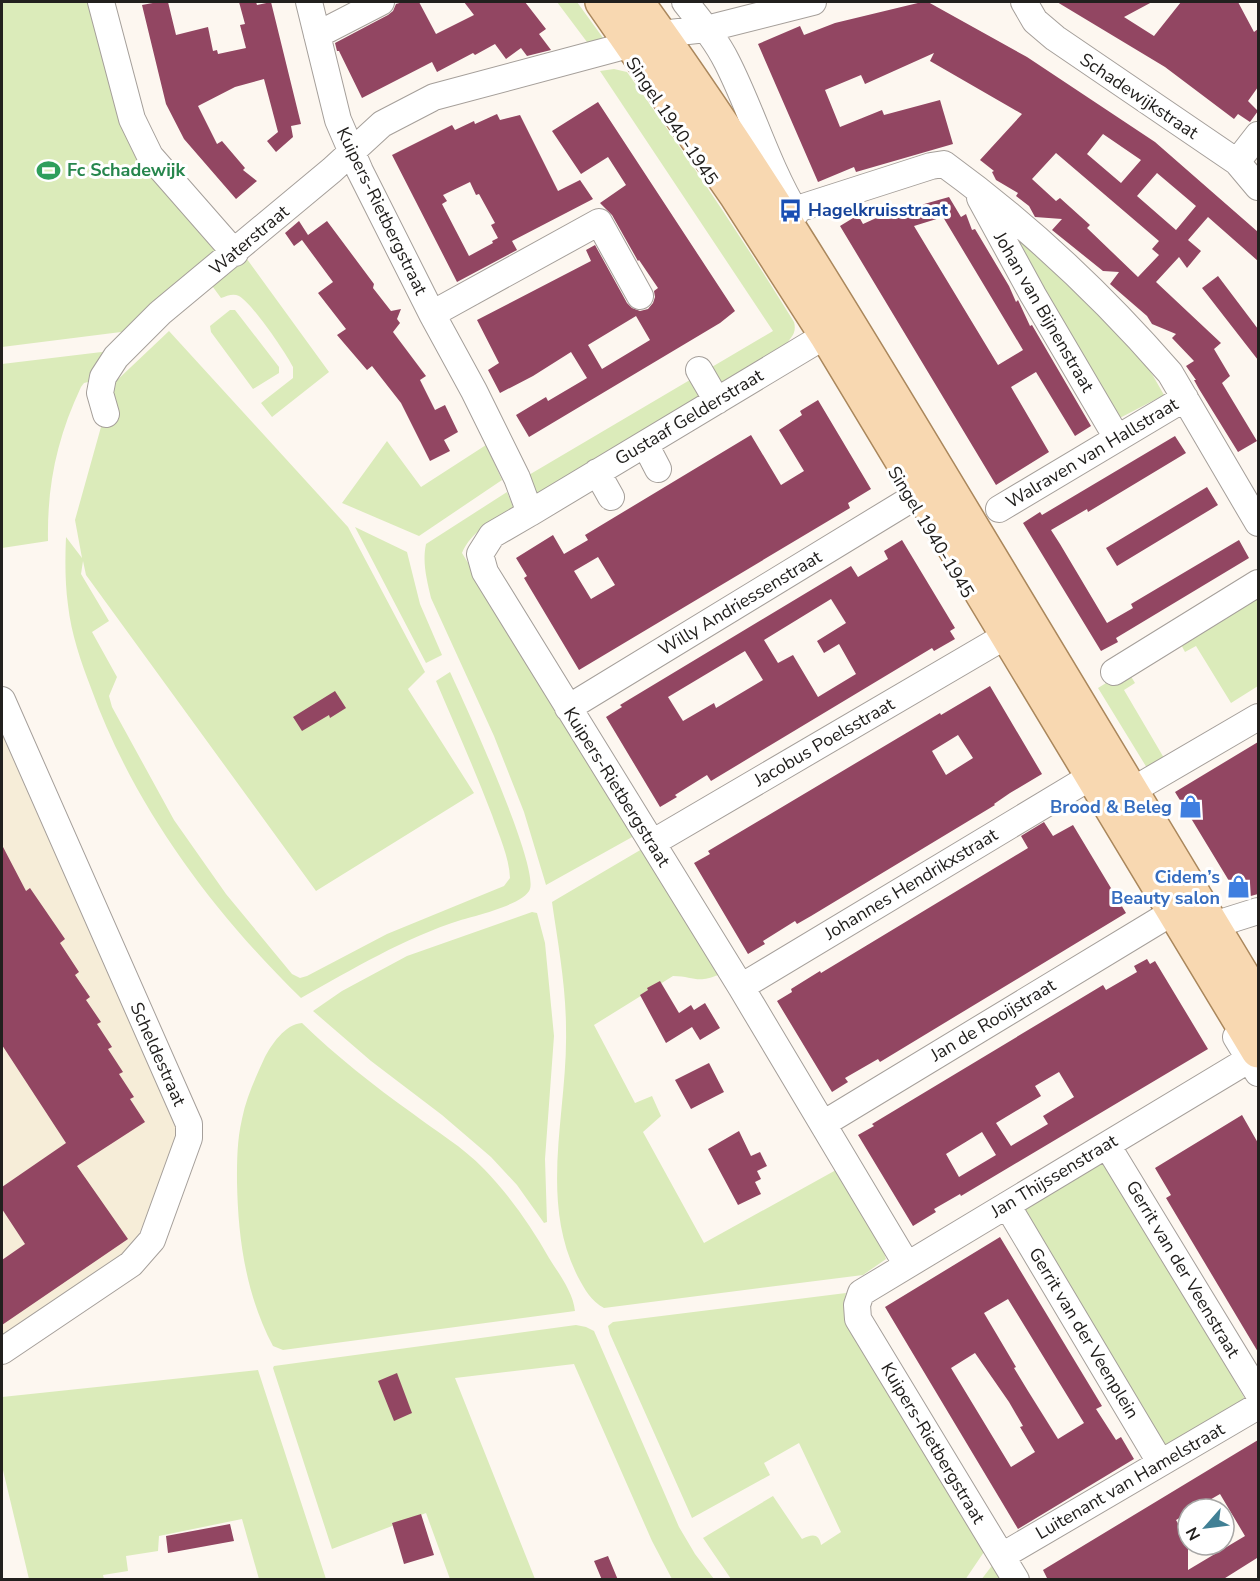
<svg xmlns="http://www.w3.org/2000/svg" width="1260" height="1581" font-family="'Nunito Sans',sans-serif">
<rect width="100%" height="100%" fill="#fdf7f0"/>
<path fill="#f6edd8" d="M2 710 182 1138 120 1276 2 1351Z"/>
<path fill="#dbebba" d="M2 2H93L121 108 221 254 129 331 2 347Z
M557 2H577L606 42H587Z
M614 69 627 72C685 153 741 236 794 322 797 333 791 338 784 346L529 501 522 479 773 331 600 71Z
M990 212 1128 342 1132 339 1164 395 1116 420Z
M244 255 329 372 272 417 261 403 293 378V367C286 353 252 303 239 296 233 293 227 296 221 298L210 283Z
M230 310H235L279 367V373L253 389 211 332 210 326Z
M169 331 348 527 425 672 408 689 474 793 316 891 86 575 83 561 81 574 109 621 92 632 117 677 109 696 112 707 174 820 226 894 292 974 300 978 307 976 387 934 504 886 510 878C509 856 499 836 492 815 475 770 455 726 436 681L450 672C465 704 538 863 530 889 525 904 475 916 461 920 404 938 353 969 301 998 212 911 134 807 91 688 81 662 71 633 68 605 65 583 65 560 66 537L82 558 75 520 113 384Z
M110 351 92 381 84 383 81 387C57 438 47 485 48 541L2 548V364Z
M387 441 421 487 486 445 502 480 419 536 342 503Z
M507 492 514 509C493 521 472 530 462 553L634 836 546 885 524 812 494 736 431 598C427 580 422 563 426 544Z
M355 527 407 552 420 604 442 655 426 663Z
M1258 591V686L1231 703 1196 646 1185 652 1179 641Z
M1127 670 1135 683 1124 690 1164 758 1147 768 1098 688Z
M642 849 718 975C697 984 693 976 673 976L594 1025 635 1103 652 1096 661 1116 643 1132 704 1243 836 1170C852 1195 879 1231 886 1259L863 1275 604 1308C591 1301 585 1290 578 1277 538 1199 568 1112 566 1029 566 986 558 944 552 902Z
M532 912 537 913 545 943 554 1036 545 1159 547 1222 544 1223 517 1185 491 1157 442 1115 371 1061 313 1011 342 991 407 956Z
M302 1023C336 1056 374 1086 412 1113 437 1132 463 1147 484 1169 510 1196 531 1226 549 1258 559 1274 573 1292 575 1311L283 1350 273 1346C246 1295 238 1239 237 1182 237 1161 237 1140 242 1119 246 1098 255 1079 264 1059 271 1045 285 1024 302 1023Z
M1106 1157 1249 1406 1163 1455 1017 1209Z
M846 1293 843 1305 847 1315 986 1549 965 1580 731 1579 703 1538 773 1496 802 1539C812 1534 819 1533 821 1545L841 1532 799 1443 764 1463 770 1475 692 1518 610 1334 608 1326 613 1322Z
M576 1325 586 1327 594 1331 679 1527 695 1554 714 1579H672L652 1541 574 1364 455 1378 535 1579H450L426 1513 332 1549 273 1368 274 1366Z
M258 1370 326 1579H259L242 1519 159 1536 158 1551 126 1556 128 1571 103 1575 104 1579H29L2 1466V1397Z
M994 1563 1004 1580H981Z"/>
<path fill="#924662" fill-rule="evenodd" d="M158 2H168L176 35 208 27 213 51 217 50 218 54 246 48 240 25 245 24 239 2H256L257 5 271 2 301 124 291 126 293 137 276 152 267 141 278 132 264 79 235 87 198 106 217 144 222 141 245 168 243 170 257 181 236 199 184 139 166 104 142 5Z
M403 2H419L436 34 474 15 464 2H525L546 29 539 34 551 50 527 56 521 48 506 59 495 44 475 55 473 53 437 72 432 62 362 98 339 51H337L335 43 388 15 393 11 396 4Z
M922 2H928L1027 57 1155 142 1258 232V261L1208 217 1188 240 1201 251 1187 268 1179 257 1156 282 1221 343 1214 349 1230 376 1222 383 1257 441 1238 452 1199 389 1194 380H1196L1186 366 1194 361 1172 338 1176 334 1152 324 1147 316 1110 284 1119 272 1103 271 1052 230 1062 219 1035 217 1029 206 1016 196 1018 193 996 180 992 172 994 171 980 160 1022 114 930 61 934 53 865 84 861 75 825 90 840 127 882 110 884 115 940 100 953 144 856 172 854 167 818 182 758 44 800 26 804 35 835 23ZM1103 134 1141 160 1121 183 1087 154ZM1056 153 1159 241 1152 249 1159 255 1138 277 1087 228 1090 225 1060 198 1056 201 1032 179ZM1157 173 1196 206 1176 230 1137 196Z
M1057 2H1152L1124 17 1154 36 1181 2H1238L1254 32 1258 29V87L1248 101 1258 111 1250 122 1238 114 1234 119 1165 67Z
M598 102 735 311 720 323 529 437 516 415 546 397 548 401 587 378 571 352 533 376 500 393 488 370 499 363 477 320 591 261 586 250 595 245 627 303 632 308 640 311 648 309 653 303 655 297 654 291 658 288 639 260 638 261 612 215 600 203 626 185 608 157 581 174 552 131ZM636 316 650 340 602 369 588 345Z
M497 114 500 120 520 115 558 191 580 180 593 199 512 241 517 250 457 282 392 155 452 125 455 130 474 121 475 124ZM470 182 476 195 479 194 495 223 491 225 498 238 492 241 493 243 469 256 442 204 447 201 443 195Z
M949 197 961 217 966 214 972 230 975 229 1009 286 1016 302 1018 300 1030 326 1032 325 1091 426 1075 436 1036 372 1011 387 1049 452 996 485 840 226 858 215 863 224 896 209V212ZM943 217 1023 350 998 365 914 226Z
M299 221 308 235 327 221 374 284 373 288 391 311 401 309 397 319 400 323 393 332 426 376 420 380 435 410 445 405 458 432 444 440 450 451 430 461 401 403 372 366 367 370 337 335 346 329 318 293 333 282 302 240 294 246 285 233Z
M1218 276 1258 329V360L1202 288Z
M818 400 871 489 848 503 850 508 579 670 524 578 527 576 516 558 553 535 564 554 588 540 585 535 751 435 781 485 804 471 779 430 802 415 800 411ZM598 557 615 585 591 599 574 571Z
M1175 436 1186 453 1088 512 1087 509 1051 530 1060 544 1107 623 1133 608 1131 604 1239 540 1249 558 1116 638 1118 642 1101 651 1023 523 1040 512 1042 515Z
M1207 487 1218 505 1117 566 1106 548Z
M902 540 955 628 950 631 955 639 934 651 932 648 711 781 707 775 675 795 677 797 660 807 606 717 622 707 620 705 851 566 858 577 888 559 884 551ZM831 599 846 623 817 641 824 653 839 644 856 674 818 697 793 655 778 663 764 640ZM745 651 763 680 716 708 714 703 683 721 668 697Z
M990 686 1042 774 1010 793 994 804 995 805 811 916 797 924 795 921 763 941 765 944 748 954 694 863 710 854 708 851 940 713 941 715ZM958 735 973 758 946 775 932 751Z
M335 691 346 708 330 718 329 715 302 731 293 717Z
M1258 742V894L1240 899 1175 792Z
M1044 822 1053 836 1073 825 1126 913 880 1062 878 1059 845 1078 848 1082 832 1092 777 1001 792 992 791 989 820 971 821 973 1028 848 1021 836Z
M2 845 26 891 30 888 65 939 60 943 79 972 75 975 90 997 86 1000 101 1022 97 1024 112 1047 108 1049 123 1072 119 1074 134 1097 130 1099 145 1122 77 1166 128 1239 2 1325V1260L25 1244 2 1209V1187L66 1143 2 1045Z
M1147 959 1150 964 1155 961 1208 1049 961 1196 960 1194 934 1209 936 1212 913 1226 858 1135 874 1126 872 1124 1103 985 1106 990 1137 972 1134 966ZM1059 1072 1074 1097 1043 1116 1048 1124 1011 1146 996 1123 1041 1096 1035 1086ZM982 1132 996 1155 959 1177 946 1154Z
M660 981 679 1013 691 1005 694 1010 705 1003 720 1028 700 1040 692 1027 666 1043 640 995 648 990 647 988Z
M709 1063 724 1092 691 1109 675 1080Z
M1242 1115 1258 1143V1352L1166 1198 1171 1195 1155 1168Z
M739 1131 751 1156 760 1152 767 1166 757 1171 761 1179 755 1182 761 1194 738 1205 708 1149Z
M1000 1237 1102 1406 1096 1409 1116 1440 1121 1437 1134 1459 1018 1529 885 1307ZM1008 1299 1084 1423 1058 1439 1028 1391 1014 1368 1016 1367 984 1313ZM975 1353 1009 1402 1023 1426 1020 1427 1035 1452 1011 1467 951 1368Z
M397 1373 412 1413 394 1421 378 1381Z
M1258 1440V1560L1257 1558 1222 1580H1048L1043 1570ZM1220 1494 1245 1536 1188 1570V1541L1176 1520 1188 1513V1509H1194Z
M421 1514 434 1555 404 1564 392 1523Z
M230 1524 234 1541 168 1553 166 1536Z
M608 1556 618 1580H602L594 1561Z"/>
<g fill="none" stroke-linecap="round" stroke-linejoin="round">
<defs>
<path id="minor" d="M101 2 132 119 150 156 235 253
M309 2 338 120 360 171 432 314 474 391 517 478 530 513 492 535 480 554 485 572 741 987 907 1265
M685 2C700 21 716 40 727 62 752 111 767 165 796 213
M1024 2 1035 21 1055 38 1237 162 1258 187
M317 35 381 2
M1237 162 1258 135
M980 198 1033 295 1117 438
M794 210 931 166 944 164C1028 225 1102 295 1170 373L1258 523
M432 314 599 222 640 296
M699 370 717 401
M106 414 100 393 103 377 116 357 160 313 332 170 382 124 434 97 621 47 661 34 706 29 813 2
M645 444 658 469
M597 472 611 497
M999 509 1185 398
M530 513 841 326
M1114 672 1258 583
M2 700 189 1124V1138L152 1240 131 1264 2 1351
M568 708 911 499
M1116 800 1258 717
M652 843 997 641
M1223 922 1258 911
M741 987 1082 782
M1236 1037 1258 1073
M823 1124 1163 918
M1107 1145 1258 1393
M1007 1205 1160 1462
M1002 1556 1258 1406
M1016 1580 858 1319 857 1305 861 1293 1258 1054"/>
<path id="major" d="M602 2 736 195 826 335 1258 1051
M637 2C759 170 864 348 971 525 1066 685 1162 843 1258 1001"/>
</defs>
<use href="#minor" stroke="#a59f9a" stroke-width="28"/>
<use href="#major" stroke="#aa875c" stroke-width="36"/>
<use href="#minor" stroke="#fff" stroke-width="26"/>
<use href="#major" stroke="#f8d8b1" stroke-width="33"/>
</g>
<defs>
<symbol id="stadium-bare" viewBox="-9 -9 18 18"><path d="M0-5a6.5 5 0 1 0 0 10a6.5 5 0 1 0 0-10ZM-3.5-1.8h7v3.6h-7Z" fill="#2e9e5b" stroke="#fff" stroke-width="2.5" paint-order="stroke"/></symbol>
<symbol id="bus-bare" viewBox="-9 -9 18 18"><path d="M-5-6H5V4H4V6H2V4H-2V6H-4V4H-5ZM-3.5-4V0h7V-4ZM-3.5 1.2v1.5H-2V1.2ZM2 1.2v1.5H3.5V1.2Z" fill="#1a4fb4" stroke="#fff" stroke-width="2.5" paint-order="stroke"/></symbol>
<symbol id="shop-bare" viewBox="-9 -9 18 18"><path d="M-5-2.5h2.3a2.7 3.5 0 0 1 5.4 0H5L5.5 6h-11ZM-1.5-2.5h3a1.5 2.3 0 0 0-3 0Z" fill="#3f7fe0" stroke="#fff" stroke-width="2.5" paint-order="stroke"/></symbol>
</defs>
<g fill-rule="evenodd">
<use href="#stadium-bare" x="32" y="154" width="33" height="33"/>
<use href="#bus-bare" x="774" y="194" width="33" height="33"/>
<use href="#shop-bare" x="1174" y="790" width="33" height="33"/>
<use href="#shop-bare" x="1222" y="870" width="33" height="33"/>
</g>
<g text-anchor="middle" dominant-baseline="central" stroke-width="6" stroke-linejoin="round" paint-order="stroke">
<g font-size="18" fill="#22201e" stroke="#fff">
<text transform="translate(1139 96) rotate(34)">Schadewijkstraat</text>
<text transform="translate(672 121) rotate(56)">Singel 1940-1945</text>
<text transform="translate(382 211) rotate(64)">Kuipers-Rietbergstraat</text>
<text transform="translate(249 240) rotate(-40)">Waterstraat</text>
<text transform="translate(1044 312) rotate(60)">Johan van Bijnenstraat</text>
<text transform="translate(689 417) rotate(-31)">Gustaaf Gelderstraat</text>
<text transform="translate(1092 453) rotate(-31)">Walraven van Hallstraat</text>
<text transform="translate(931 532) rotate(59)">Singel 1940-1945</text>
<text transform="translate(740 603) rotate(-31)">Willy Andriessenstraat</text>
<text transform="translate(824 742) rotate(-30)">Jacobus Poelsstraat</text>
<text transform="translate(617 787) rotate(58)">Kuipers-Rietbergstraat</text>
<text transform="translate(911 884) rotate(-31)">Johannes Hendrikxstraat</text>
<text transform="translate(993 1020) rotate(-31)">Jan de Rooijstraat</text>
<text transform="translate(158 1054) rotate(66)">Scheldestraat</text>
<text transform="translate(1054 1176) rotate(-31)">Jan Thijssenstraat</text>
<text transform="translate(1183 1269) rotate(59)">Gerrit van der Veenstraat</text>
<text transform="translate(1084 1333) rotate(59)">Gerrit van der Veenplein</text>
<text transform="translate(933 1443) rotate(59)">Kuipers-Rietbergstraat</text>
<text transform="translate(1130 1481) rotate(-30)">Luitenant van Hamelstraat</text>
</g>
<g font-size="18" font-weight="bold" fill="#27864d" stroke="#fff" text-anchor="start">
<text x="67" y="170">Fc Schadewijk</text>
</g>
<g font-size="18" font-weight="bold" fill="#164399" stroke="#fff" text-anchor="start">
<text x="808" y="210">Hagelkruisstraat</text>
</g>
<g font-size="18" font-weight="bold" fill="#366cbe" stroke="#fff" text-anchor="end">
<text x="1172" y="807">Brood &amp; Beleg</text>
<text x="1220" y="877">Cidem’s<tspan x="1220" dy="21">Beauty salon</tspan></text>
</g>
</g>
<rect width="1260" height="1581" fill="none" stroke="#22201e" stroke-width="6"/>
<g transform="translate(1206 1527) rotate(242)"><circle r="28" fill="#ffffff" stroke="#a7a6a5" stroke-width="1.5"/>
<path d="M0-4.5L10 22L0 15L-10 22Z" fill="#418095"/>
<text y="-9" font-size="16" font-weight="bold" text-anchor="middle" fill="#22201e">N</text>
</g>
</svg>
